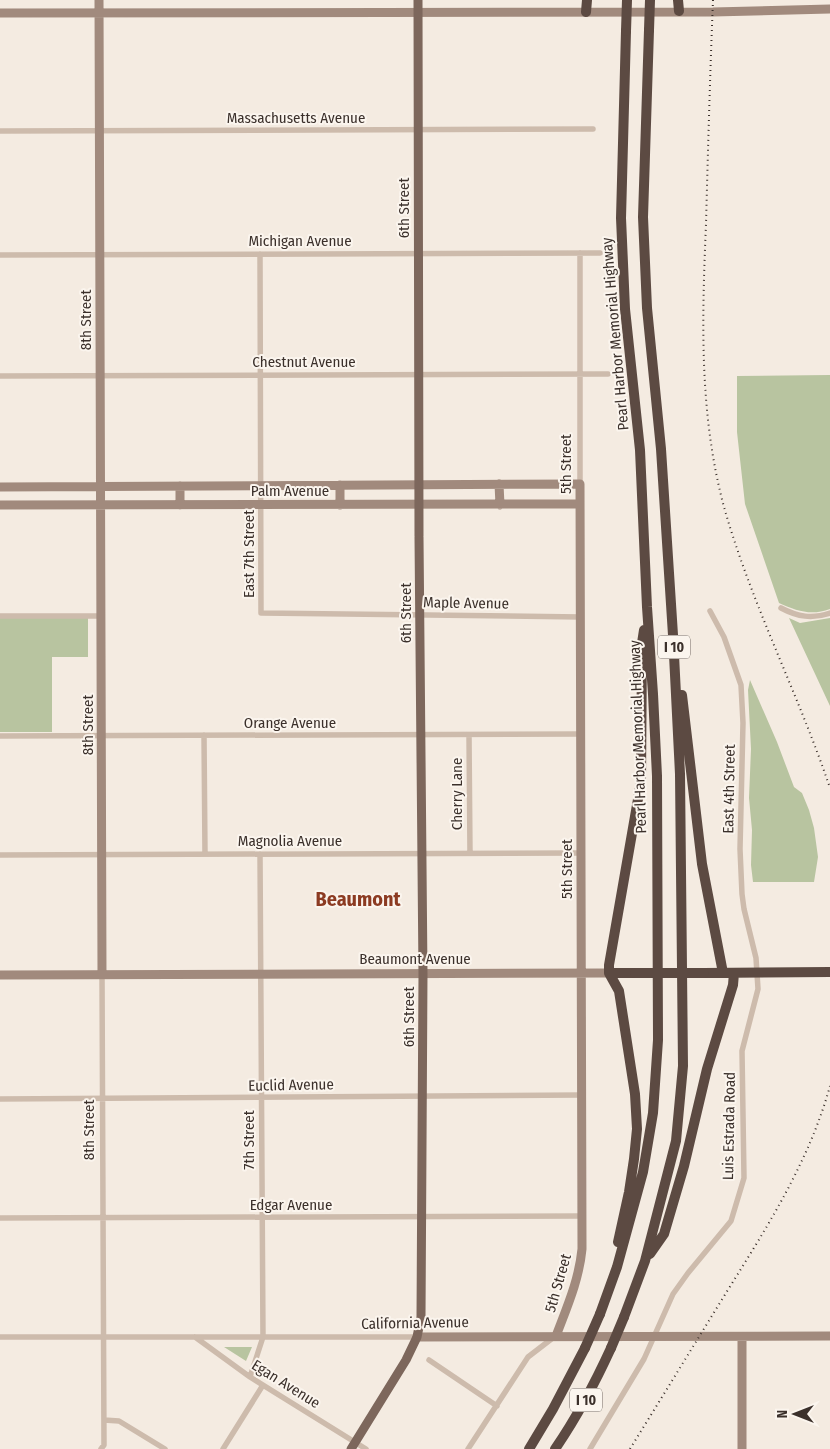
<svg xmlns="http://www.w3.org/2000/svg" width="830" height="1449" font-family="'Fira Sans Condensed',sans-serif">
<rect width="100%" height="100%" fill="#f4ebe1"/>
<path fill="#b8c4a0" d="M830 375V609C811 616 797 611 779 603L745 504 737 432V376Z
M0 616 88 618V657H52V732H0Z
M789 618 800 623 830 618V706Z
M750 680 777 742 794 787 802 793 809 810 814 828 818 857 814 882H753L751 865 752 830 749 798 751 749 748 690Z
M224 1347H252L246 1361Z"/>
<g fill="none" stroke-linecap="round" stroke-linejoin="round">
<path stroke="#cdbbac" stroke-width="5.5" d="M0 131 593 129
M580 253V484
M260 254 261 613 581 617
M0 255 600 253
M0 376 608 374
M781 608C798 617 812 619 830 613
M0 616H101
M204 735 205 854
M469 735 470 853
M0 736 581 734
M0 855 581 853
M0 1099 581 1095
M0 1218 582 1216
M0 1337H417
M195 1337 250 1377 366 1449
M429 1360 497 1406
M250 1377 263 1337 260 854
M104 1420 119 1421 165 1449
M101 1449 104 1445 102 974
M223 1449 263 1385
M468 1449 528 1357 554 1337
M590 1449 644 1359 673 1294 688 1273 731 1221 744 1178 742 1051 758 989 756 958 744 909 742 894 740 849 743 723 741 685 724 637 710 611"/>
<path stroke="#a18a7d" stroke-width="9" d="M99 0 102 974
M0 13 713 12 830 9
M499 484 500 505
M340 485V505
M0 487 580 484 582 1249C579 1280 567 1307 556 1336
M0 505 580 504
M180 505V486
M0 975 609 973
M417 1337 830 1336
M742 1337V1449"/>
<path stroke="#7d675c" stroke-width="9" d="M418 0 419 536
M351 1449 406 1360 417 1337 421 1317 423 974 419 537"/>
<path stroke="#5c4a42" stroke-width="10" d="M678 0 679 11
M586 12 587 0
M682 695 702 864 723 973
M609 973H635
M704 973 830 972
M618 1242 629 1192 634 1159 637 1129 635 1094 619 991 609 973V965L641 782 642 643 644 630
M650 1254 664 1234 684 1166 707 1069 733 985 734 973
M600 1314 617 1267 643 1172 653 1113 658 1040 657 776 653 694 647 607 640 450 625 309 621 218 626 31
M624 1317 645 1261 676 1141 683 1066 680 774 673 635 661 449 647 308 643 217 649 30
M529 1449 553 1409 585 1348
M555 1449C577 1417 595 1383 611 1348"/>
<path stroke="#3b302b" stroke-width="2" stroke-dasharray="1 4" stroke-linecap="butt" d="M713 0C710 75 708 149 706 224 702 319 699 414 724 507 751 603 798 693 830 788
M630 1449C662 1397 694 1345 726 1293 767 1227 809 1162 830 1086"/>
<path stroke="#5c4a42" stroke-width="10" d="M649 30 650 0
M626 31 627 0
M635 973H704
M585 1348 600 1314
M611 1348 624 1317"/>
</g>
<g text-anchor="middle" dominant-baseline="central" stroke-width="4" stroke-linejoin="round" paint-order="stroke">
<g fill="#fbf5ee" stroke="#756b66" stroke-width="1">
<rect x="658" y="635.5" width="32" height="23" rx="4"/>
<rect x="570" y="1388.5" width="32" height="23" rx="4"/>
</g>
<g font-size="14" font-weight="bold" fill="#3b302b">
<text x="674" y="647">I 10</text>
<text x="586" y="1400">I 10</text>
</g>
<g font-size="15" fill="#3b302b" stroke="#fbf5ee">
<text x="296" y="118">Massachusetts Avenue</text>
<text transform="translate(404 208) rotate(-90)">6th Street</text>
<text x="300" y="241">Michigan Avenue</text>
<text transform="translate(86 320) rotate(-90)">8th Street</text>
<text transform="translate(615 334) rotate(-95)">Pearl Harbor Memorial Highway</text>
<text x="304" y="362">Chestnut Avenue</text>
<text transform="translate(566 464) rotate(-90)">5th Street</text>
<text x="290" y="491">Palm Avenue</text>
<text transform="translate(249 554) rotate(-90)">East 7th Street</text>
<text transform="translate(466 603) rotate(1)">Maple Avenue</text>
<text transform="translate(406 613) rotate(-90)">6th Street</text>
<text x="290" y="723">Orange Avenue</text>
<text transform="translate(88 725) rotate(-90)">8th Street</text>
<text transform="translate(638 737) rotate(-92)">Pearl Harbor Memorial Highway</text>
<text transform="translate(729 789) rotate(-89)">East 4th Street</text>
<text transform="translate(457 794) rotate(-90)">Cherry Lane</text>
<text x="290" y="841">Magnolia Avenue</text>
<text transform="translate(567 869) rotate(-90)">5th Street</text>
<text x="415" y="959">Beaumont Avenue</text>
<text transform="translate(409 1017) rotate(-90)">6th Street</text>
<text transform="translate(291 1085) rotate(-1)">Euclid Avenue</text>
<text transform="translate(729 1126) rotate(-89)">Luis Estrada Road</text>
<text transform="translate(89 1130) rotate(-90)">8th Street</text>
<text transform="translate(249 1140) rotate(-90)">7th Street</text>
<text x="291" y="1205">Edgar Avenue</text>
<text transform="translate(558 1283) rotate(-74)">5th Street</text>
<text transform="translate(415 1323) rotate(-1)">California Avenue</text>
<text transform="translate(286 1384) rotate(32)">Egan Avenue</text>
</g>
<g font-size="20" font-weight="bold" fill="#8c3b22" stroke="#fbf5ee">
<text x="358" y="899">Beaumont</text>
</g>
</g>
<g transform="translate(795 1414) rotate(270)" stroke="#fbf5ee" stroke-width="4" paint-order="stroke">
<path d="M0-4L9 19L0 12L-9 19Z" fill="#3b302b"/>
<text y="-8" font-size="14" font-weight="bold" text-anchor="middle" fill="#3b302b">N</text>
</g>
</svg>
